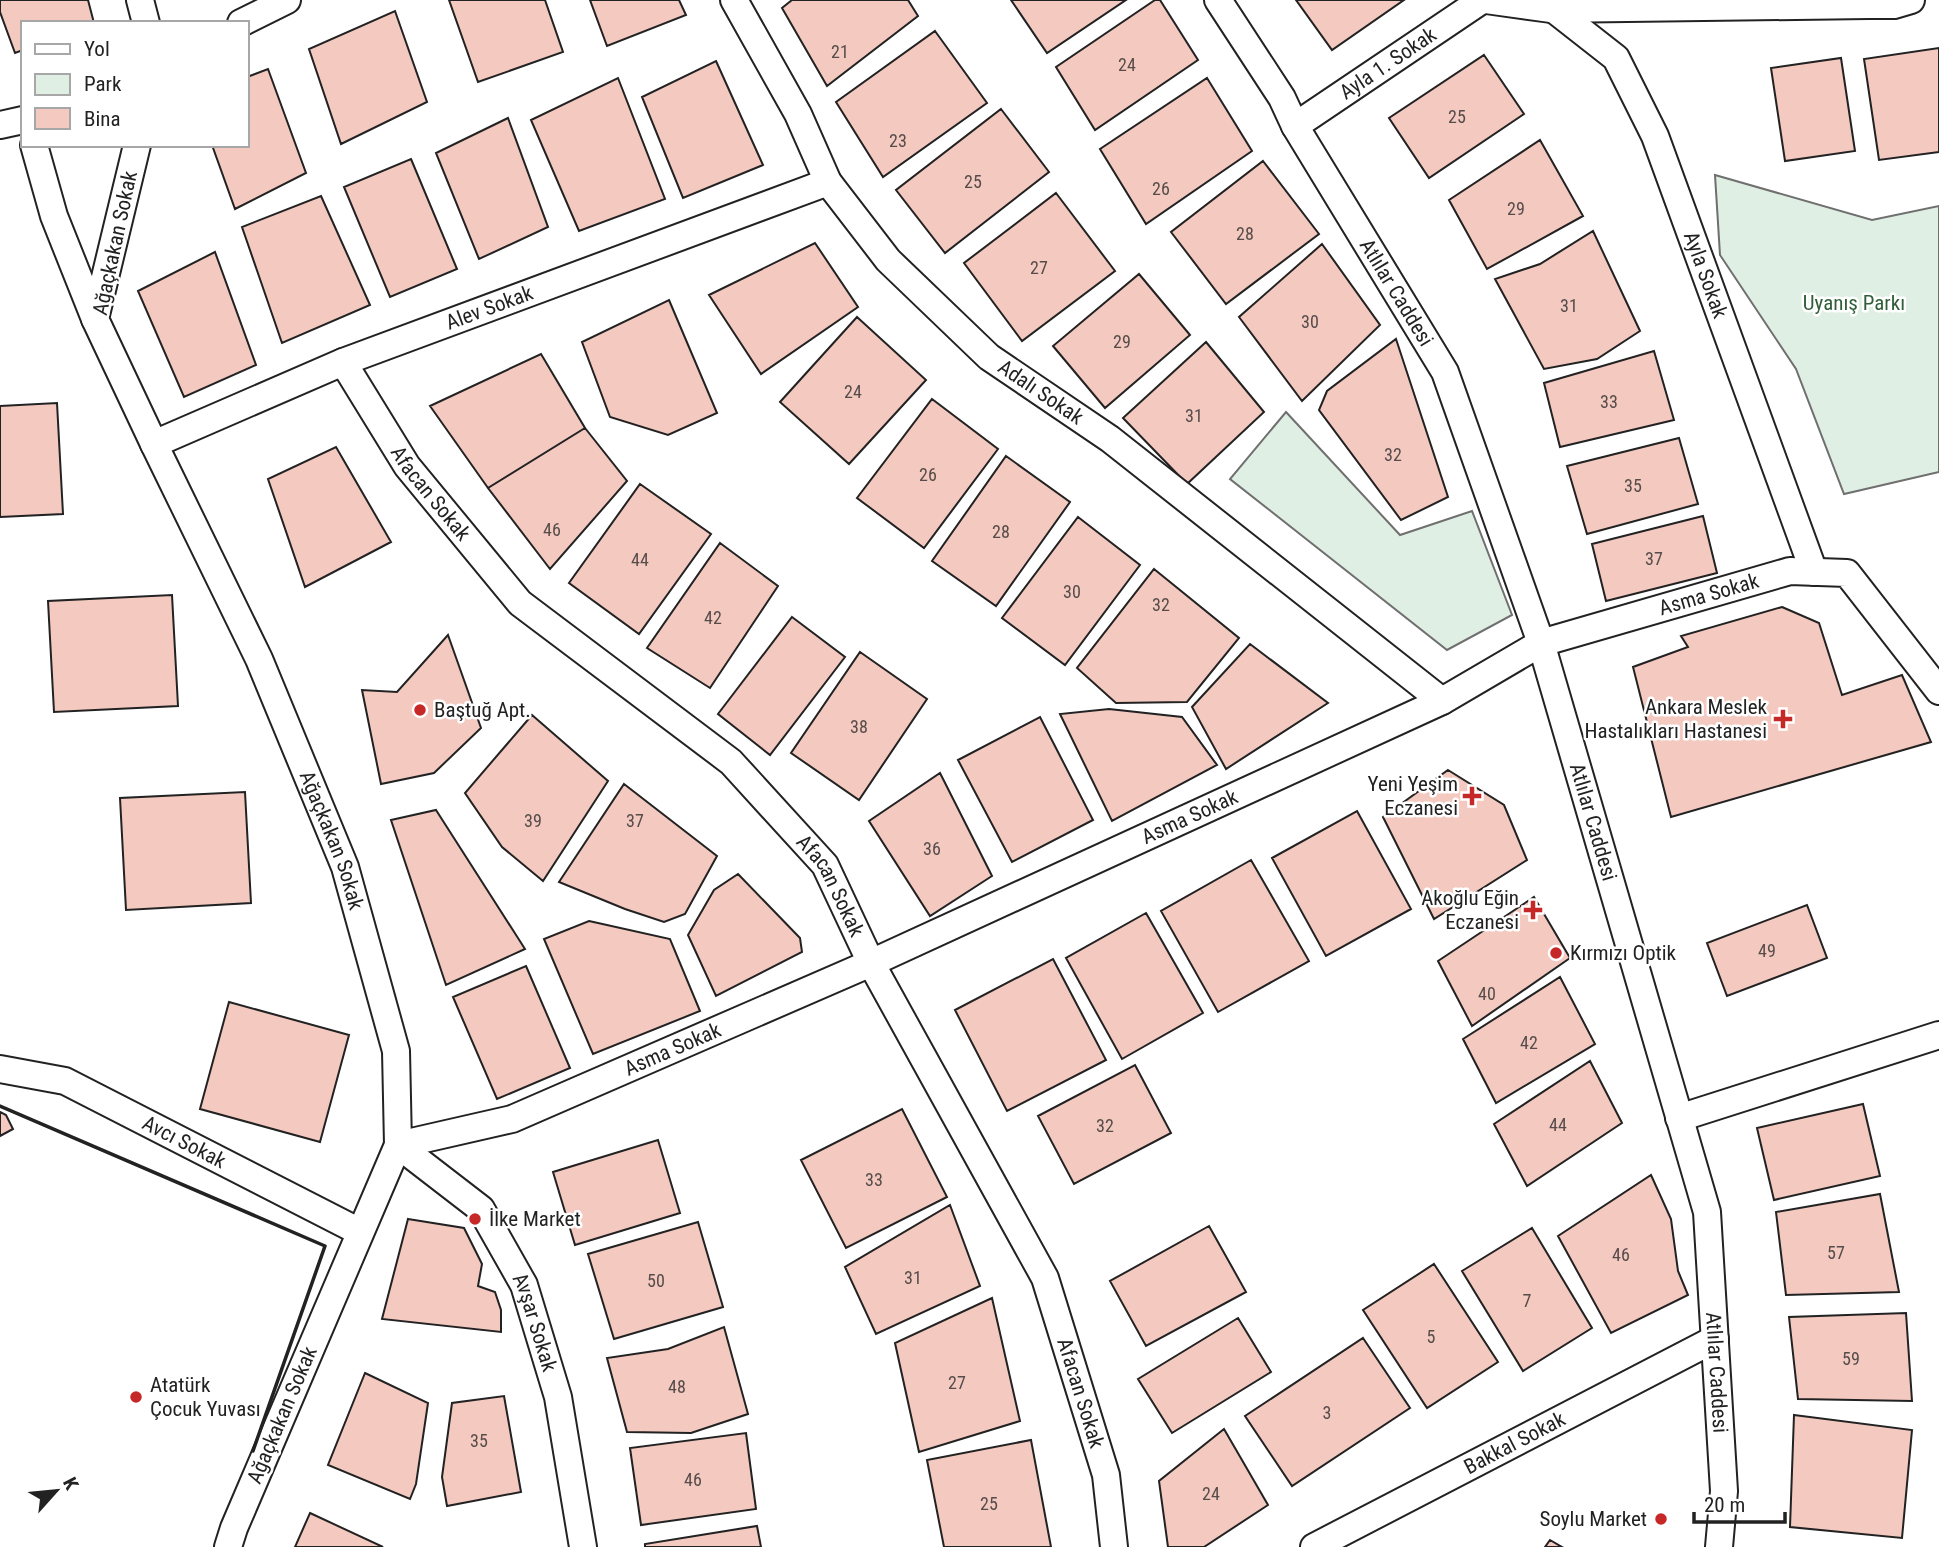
<svg xmlns="http://www.w3.org/2000/svg" width="1939" height="1547" font-family="'Roboto Condensed',sans-serif">
<rect width="100%" height="100%" fill="#fff"/>
<path fill="#e0efe3" stroke="#6f6f6f" stroke-width="2" d="M1715 175 1872 220 1939 206V472L1844 494 1796 369 1720 255Z
M1286 412 1400 535 1472 511 1512 615 1447 650 1230 479Z"/>
<path fill="#f3c9c0" stroke="#222" stroke-width="2" d="M0 0H88L94 23H23V50L15 53 0 12Z
M449 0H545L563 52 478 82Z
M590 0H679L686 15 607 46Z
M792 0H908L918 16 827 86 782 8Z
M1011 0H1126L1047 53Z
M1155 0H1160L1198 60 1095 130 1056 67Z
M1296 0H1404L1332 50Z
M395 11 427 102 341 144 309 49Z
M935 31 987 103 883 177 836 102Z
M1939 48V152L1879 160 1864 59Z
M1484 55 1524 114 1429 178 1389 118Z
M1841 58 1855 151 1785 161 1771 68Z
M716 61 763 165 683 198 642 97Z
M268 69 306 173 235 209 212 145H247V77Z
M618 78 665 199 579 231 531 120Z
M1207 78 1252 151 1146 224 1100 149Z
M1001 109 1049 172 945 253 896 190Z
M508 118 548 227 479 259 436 153Z
M1540 140 1583 216 1487 269 1449 200Z
M411 159 457 269 390 297 344 187Z
M1263 161 1319 234 1226 304 1171 232Z
M1056 193 1115 271 1022 341 964 263Z
M321 196 370 305 282 343 242 227Z
M1593 231 1640 331 1597 359 1544 369 1495 279 1540 264Z
M815 243 858 307 761 374 709 295Z
M1322 244 1380 325 1302 401 1239 317Z
M215 252 256 365 184 397 138 291Z
M1139 274 1190 335 1105 408 1053 346Z
M669 300 717 413 668 435 610 417 582 342Z
M857 317 926 380 849 464 780 402Z
M1396 339 1448 497 1401 520 1319 410 1327 391Z
M1206 342 1264 412 1187 484 1123 418Z
M1654 351 1674 420 1560 447 1544 383Z
M541 354 585 428 488 488 430 406Z
M932 399 998 449 924 548 857 498Z
M57 403 63 514 0 517V406Z
M585 428 627 481 550 569 488 488Z
M1679 438 1698 504 1587 534 1567 466Z
M336 447 391 542 305 587 268 479Z
M1006 456 1070 502 996 606 932 561Z
M640 484 711 534 639 634 569 583Z
M1703 516 1717 573 1606 601 1592 544Z
M1078 517 1140 565 1065 665 1002 618Z
M720 543 778 586 710 688 647 648Z
M1154 569 1239 638 1187 702 1116 703 1077 668Z
M172 595 178 706 54 712 48 601Z
M1782 607 1819 623 1842 695 1902 675 1931 742 1671 817 1633 667 1688 647 1681 636Z
M792 617 845 657 770 755 718 714Z
M448 635 481 728 434 773 381 784 362 690 397 692Z
M1250 644 1328 703 1226 769 1192 707Z
M860 652 927 699 859 800 791 753Z
M1109 709 1182 717 1217 765 1112 821 1060 714Z
M532 715 608 781 543 881 502 847 465 793Z
M1040 717 1093 820 1012 862 958 760Z
M1448 770 1504 805 1527 860 1434 919 1383 817Z
M940 773 992 876 930 916 869 821Z
M624 784 717 856 685 914 664 922 625 909 559 882Z
M245 792 251 903 126 910 120 798Z
M436 810 525 949 446 985 391 820Z
M1357 811 1411 909 1326 956 1272 858Z
M1251 860 1309 961 1218 1012 1161 911Z
M738 874 800 938 802 952 716 996 688 935 714 890Z
M1534 897 1570 958 1472 1026 1438 961Z
M1807 905 1827 958 1727 996 1707 943Z
M1146 913 1203 1013 1122 1059 1066 958Z
M589 921 670 939 700 1011 593 1054 544 939Z
M1053 959 1106 1060 1007 1111 955 1010Z
M526 966 570 1068 497 1099 453 997Z
M1560 977 1595 1044 1496 1103 1463 1039Z
M229 1002 349 1035 320 1142 200 1109Z
M1590 1061 1622 1123 1527 1186 1494 1124Z
M1135 1065 1171 1133 1074 1184 1038 1116Z
M1863 1104 1880 1176 1774 1200 1757 1128Z
M902 1109 947 1197 846 1248 801 1160Z
M0 1112 6 1115 13 1129 0 1136Z
M658 1140 680 1213 575 1245 553 1172Z
M1651 1175 1671 1219 1678 1271 1688 1295 1611 1333 1558 1236Z
M1880 1194 1899 1292 1786 1295 1776 1212Z
M950 1205 980 1286 876 1334 845 1267Z
M408 1219 464 1228 482 1264 478 1286 495 1292 501 1310V1332L382 1319Z
M698 1222 723 1307 614 1339 588 1254Z
M1209 1226 1246 1292 1146 1346 1110 1281Z
M1532 1228 1592 1328 1523 1371 1462 1271Z
M1434 1264 1498 1362 1427 1408 1363 1310Z
M992 1298 1020 1421 919 1452 895 1343Z
M1906 1313 1912 1401 1798 1399 1789 1317Z
M1238 1318 1271 1372 1172 1433 1138 1379Z
M724 1327 748 1414 691 1433 627 1432 607 1358 668 1349Z
M1363 1338 1410 1408 1292 1486 1245 1416Z
M365 1373 428 1403 416 1484 410 1499 328 1465Z
M504 1396 521 1492 447 1506 442 1477 452 1403Z
M1794 1415 1912 1430 1902 1538 1790 1527Z
M1224 1429 1268 1505 1204 1547H1168L1159 1481Z
M746 1433 756 1509 641 1525 630 1448Z
M1031 1440 1051 1547H944L927 1460Z
M310 1513 383 1547H295Z
M757 1526 761 1547H645V1544Z
M1550 1540 1562 1547H1545Z"/>
<g fill="none" stroke-linecap="round" stroke-linejoin="round">
<defs>
<g id="minor">
<path d="M140 0 146 23"/>
<path id="s1" d="M734 0 798 114 828 182 888 260 989 357 1110 439 1442 701"/>
<path id="s2" d="M1218 0 1282 98 1295 126 1445 372 1541 643 1707 1212 1724 1491 1719 1547"/>
<path d="M1486 0 1551 9 1869 5H1894L1911 0"/>
<path id="s3" d="M1542 0 1616 58 1655 136 1814 572"/>
<path d="M241 23 287 0"/>
<path d="M0 125 23 120"/>
<path id="s4" d="M1295 126 1482 0"/>
<path d="M34 145 54 216 95 319"/>
<path id="s5" d="M137 145 95 319 154 444 259 659 345 867 396 1051 398 1145 234 1528 228 1547"/>
<path id="s6" d="M343 362 407 466 520 603 731 762 825 865 871 963 1045 1278 1106 1475 1114 1547"/>
<path id="s7" d="M154 444 343 362 828 182"/>
<path id="s8" d="M0 1069 65 1081 360 1232"/>
<path d="M1679 1118 1939 1035"/>
<path id="s9" d="M398 1145 512 1119 871 963 1442 701 1541 643 1790 571 1847 573 1939 691"/>
<path id="s10" d="M398 1145 481 1209 524 1285 558 1397 583 1547"/>
<path id="s11" d="M1314 1547 1715 1339"/>
</g>
</defs>
<use href="#minor" stroke="#222" stroke-width="30"/>
<use href="#minor" stroke="#fff" stroke-width="26"/>
<path stroke="#222" stroke-width="3.5" d="M0 1106 325 1246 253 1451"/>
</g>
<g fill="#c62828" stroke="#fff" stroke-width="2.5">
<circle cx="420" cy="710" r="7"/>
<path d="M1779.5 708.5h7v7h7v7h-7v7h-7v-7h-7v-7h7z"/>
<path d="M1468.5 785.5h7v7h7v7h-7v7h-7v-7h-7v-7h7z"/>
<path d="M1529.5 899.5h7v7h7v7h-7v7h-7v-7h-7v-7h7z"/>
<circle cx="1556" cy="953" r="7"/>
<circle cx="475" cy="1219" r="7"/>
<circle cx="136" cy="1397" r="7"/>
<circle cx="1661" cy="1519" r="7"/>
</g>
<g text-anchor="middle" dominant-baseline="central" stroke-width="5" stroke-linejoin="round" paint-order="stroke">
<g font-size="18" fill="#564c4a">
<text x="840" y="51">21</text>
<text x="1127" y="64">24</text>
<text x="1457" y="116">25</text>
<text x="898" y="140">23</text>
<text x="973" y="181">25</text>
<text x="1161" y="188">26</text>
<text x="1516" y="208">29</text>
<text x="1245" y="233">28</text>
<text x="1039" y="267">27</text>
<text x="1569" y="305">31</text>
<text x="1310" y="321">30</text>
<text x="1122" y="341">29</text>
<text x="853" y="391">24</text>
<text x="1609" y="401">33</text>
<text x="1194" y="415">31</text>
<text x="1393" y="454">32</text>
<text x="928" y="474">26</text>
<text x="1633" y="485">35</text>
<text x="552" y="529">46</text>
<text x="1001" y="531">28</text>
<text x="1654" y="558">37</text>
<text x="640" y="559">44</text>
<text x="1072" y="591">30</text>
<text x="1161" y="604">32</text>
<text x="713" y="617">42</text>
<text x="859" y="726">38</text>
<text x="533" y="820">39</text>
<text x="635" y="820">37</text>
<text x="932" y="848">36</text>
<text x="1767" y="950">49</text>
<text x="1487" y="993">40</text>
<text x="1529" y="1042">42</text>
<text x="1558" y="1124">44</text>
<text x="1105" y="1125">32</text>
<text x="874" y="1179">33</text>
<text x="1836" y="1252">57</text>
<text x="1621" y="1254">46</text>
<text x="913" y="1277">31</text>
<text x="656" y="1280">50</text>
<text x="1527" y="1300">7</text>
<text x="1431" y="1336">5</text>
<text x="1851" y="1358">59</text>
<text x="957" y="1382">27</text>
<text x="677" y="1386">48</text>
<text x="1327" y="1412">3</text>
<text x="479" y="1440">35</text>
<text x="693" y="1479">46</text>
<text x="1211" y="1493">24</text>
<text x="989" y="1503">25</text>
</g>
<g font-size="21" fill="#222" stroke="#fff">
<text stroke="none"><textPath href="#s4" startOffset="112">Ayla 1. Sokak</textPath></text>
<text transform="translate(115 243) rotate(-78)">Ağaçkakan Sokak</text>
<text stroke="none"><textPath href="#s3" startOffset="329">Ayla Sokak</textPath></text>
<text stroke="none"><textPath href="#s2" startOffset="343">Atlılar Caddesi</textPath></text>
<text stroke="none"><textPath href="#s7" startOffset="362">Alev Sokak</textPath></text>
<text stroke="none"><textPath href="#s1" startOffset="506">Adalı Sokak</textPath></text>
<text stroke="none"><textPath href="#s6" startOffset="158">Afacan Sokak</textPath></text>
<text stroke="none"><textPath href="#s9" startOffset="1426">Asma Sokak</textPath></text>
<text stroke="none"><textPath href="#s9" startOffset="859">Asma Sokak</textPath></text>
<text stroke="none"><textPath href="#s2" startOffset="910">Atlılar Caddesi</textPath></text>
<text stroke="none"><textPath href="#s5" startOffset="752">Ağaçkakan Sokak</textPath></text>
<text stroke="none"><textPath href="#s6" startOffset="724">Afacan Sokak</textPath></text>
<text stroke="none"><textPath href="#s9" startOffset="292">Asma Sokak</textPath></text>
<text stroke="none"><textPath href="#s8" startOffset="200">Avcı Sokak</textPath></text>
<text stroke="none"><textPath href="#s10" startOffset="231">Avşar Sokak</textPath></text>
<text stroke="none"><textPath href="#s2" startOffset="1477">Atlılar Caddesi</textPath></text>
<text stroke="none"><textPath href="#s6" startOffset="1292">Afacan Sokak</textPath></text>
<text transform="translate(282 1415) rotate(-67)">Ağaçkakan Sokak</text>
<text stroke="none"><textPath href="#s11" startOffset="226">Bakkal Sokak</textPath></text>
</g>
<g font-size="21" fill="#2f5e38" stroke="#fff">
<text x="1854" y="303">Uyanış Parkı</text>
</g>
<g font-size="21" fill="#222" stroke="#fff" text-anchor="end">
<text x="1767" y="707">Ankara Meslek<tspan x="1767" dy="24">Hastalıkları Hastanesi</tspan></text>
<text x="434" y="710" text-anchor="start">Baştuğ Apt.</text>
<text x="1458" y="784">Yeni Yeşim<tspan x="1458" dy="24">Eczanesi</tspan></text>
<text x="1519" y="898">Akoğlu Eğin<tspan x="1519" dy="24">Eczanesi</tspan></text>
<text x="1570" y="953" text-anchor="start">Kırmızı Optik</text>
<text x="489" y="1219" text-anchor="start">İlke Market</text>
<text x="150" y="1385" text-anchor="start">Atatürk<tspan x="150" dy="24">Çocuk Yuvası</tspan></text>
<text x="1647" y="1519">Soylu Market</text>
</g>
</g>
<rect x="21" y="21" width="228" height="126" fill="#ffffff" stroke="#a7a7a7" stroke-width="2"/>
<rect x="35" y="44" width="35" height="10" fill="#ffffff" stroke="#a7a7a7" stroke-width="2"/>
<text x="84" y="56" font-size="21" fill="#222222">Yol</text>
<rect x="35" y="74" width="35" height="21" fill="#e0efe3" stroke="#a7a7a7" stroke-width="2"/>
<text x="84" y="91" font-size="21" fill="#222222">Park</text>
<rect x="35" y="108" width="35" height="21" fill="#f3c9c0" stroke="#a7a7a7" stroke-width="2"/>
<text x="84" y="126" font-size="21" fill="#222222">Bina</text>
<g transform="translate(56 1491) rotate(63)" stroke="#ffffff" stroke-width="5" paint-order="stroke">
<path d="M0-5L12 26L0 18L-12 26Z" fill="#222222"/>
<text y="-10" font-size="19" font-weight="bold" text-anchor="middle" fill="#222222">K</text>
</g>
<path d="M1694 1512v10h91v-10" fill="none" stroke="#222222" stroke-width="3.5"/>
<text x="1704" y="1512" font-size="21" fill="#222222" stroke="#ffffff" stroke-width="5" paint-order="stroke">20 m</text>
</svg>
